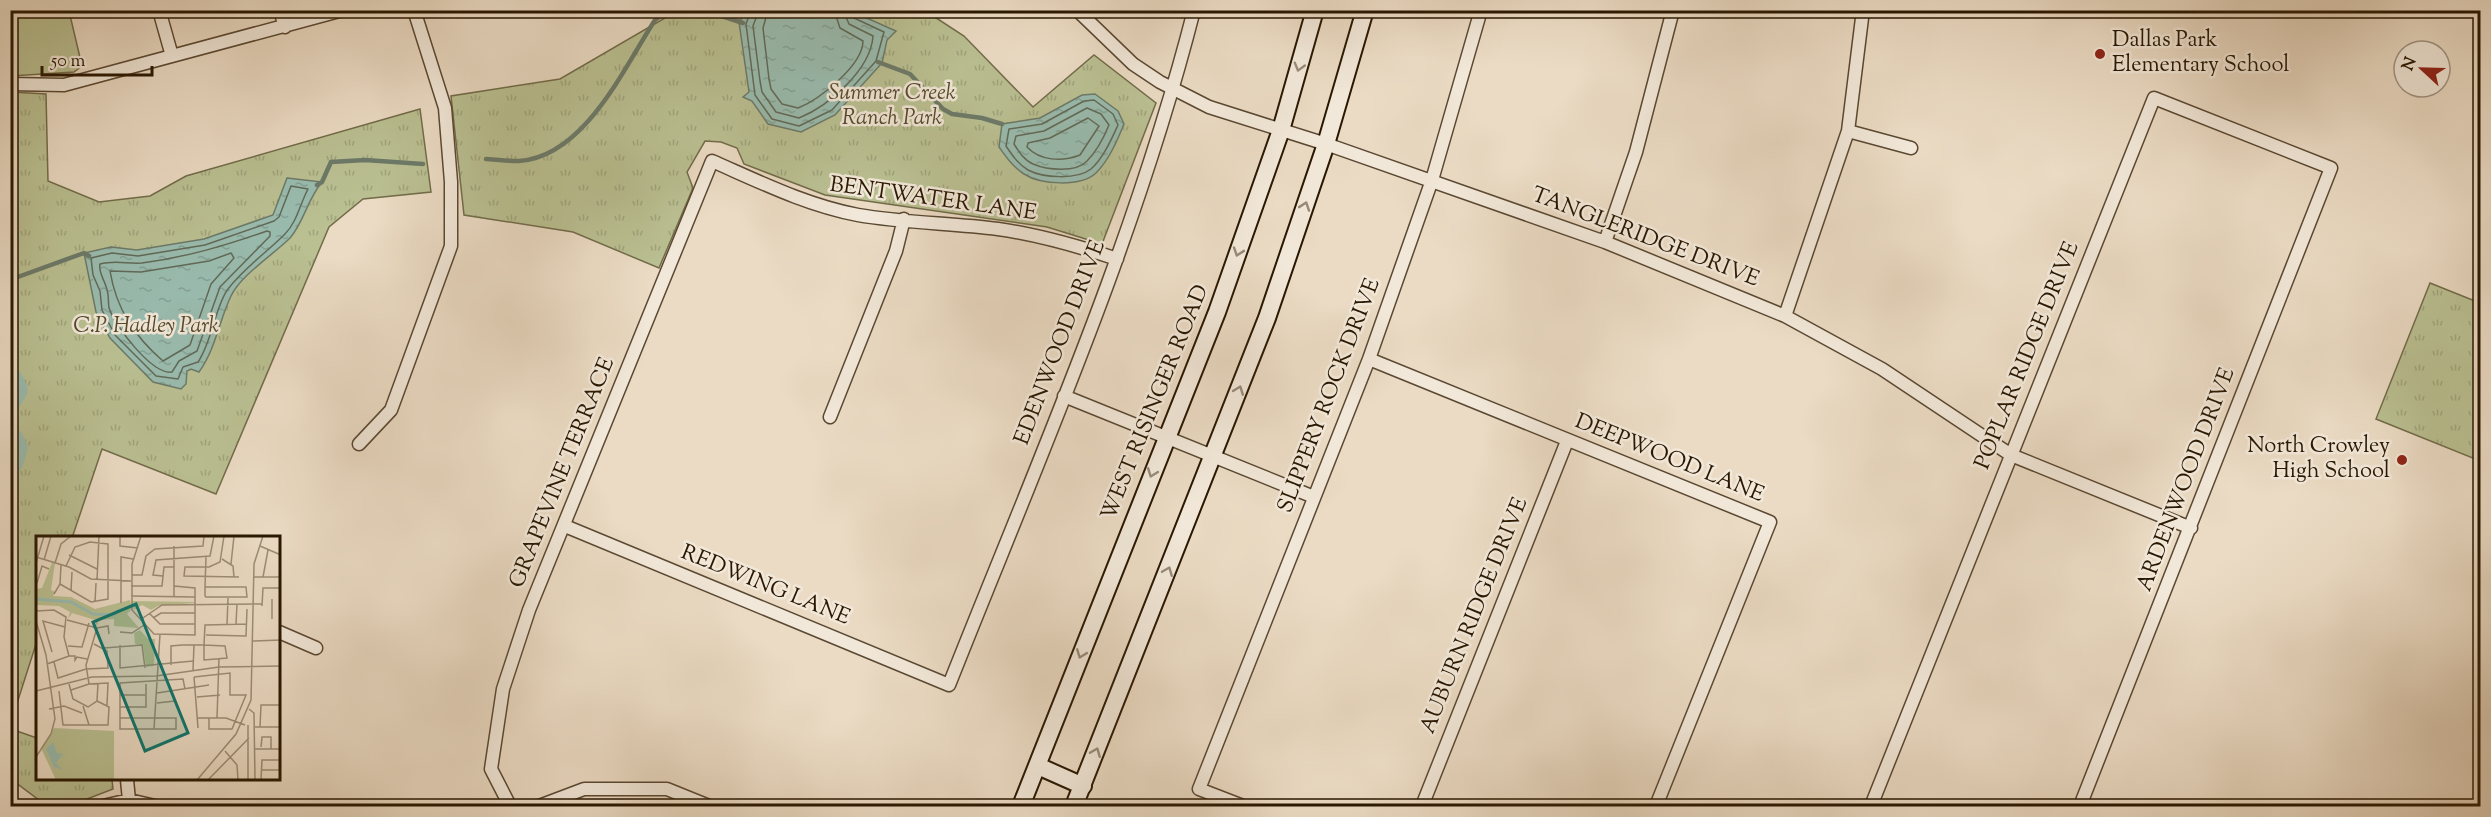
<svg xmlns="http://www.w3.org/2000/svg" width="2491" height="817" font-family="'Sorts Mill Goudy',serif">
<defs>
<pattern id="park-tufts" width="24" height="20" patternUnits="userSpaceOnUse" patternTransform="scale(1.5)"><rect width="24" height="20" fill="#bac092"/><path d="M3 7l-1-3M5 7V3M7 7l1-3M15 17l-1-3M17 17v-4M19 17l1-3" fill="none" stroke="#a0a47c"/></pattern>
<pattern id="water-ripples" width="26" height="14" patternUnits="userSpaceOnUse" patternTransform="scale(1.5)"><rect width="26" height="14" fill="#99bcaf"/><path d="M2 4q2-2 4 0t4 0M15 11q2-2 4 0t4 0" fill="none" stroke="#84a195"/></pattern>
</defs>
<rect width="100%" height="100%" fill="#ebdbc4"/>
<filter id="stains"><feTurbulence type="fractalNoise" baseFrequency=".00333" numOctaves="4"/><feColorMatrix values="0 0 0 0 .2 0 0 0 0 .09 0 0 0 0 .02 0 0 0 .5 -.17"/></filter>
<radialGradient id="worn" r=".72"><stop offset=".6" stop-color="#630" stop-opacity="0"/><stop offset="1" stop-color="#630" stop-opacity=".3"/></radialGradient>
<path fill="#bac092" stroke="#726c4a" stroke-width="1.5" d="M10 11H69L82 66 74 72 11 76Z"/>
<path fill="url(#park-tufts)" stroke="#726c4a" stroke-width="1.5" d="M924 10 964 36 1033 107 1094 55 1156 103 1102 244 1047 227 825 195 744 164 737 148 721 142 705 141 687 172 693 188 659 268 573 232 464 215 451 96 560 79 665 18 668 11Z
M11 92 46 94 48 181 99 202 150 196 186 176 420 109 431 192 363 199 329 227 216 494 102 449 72 538H38L37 641 11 722Z
M2430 283 2480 303V461L2376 419Z
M11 729 37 738 38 780H112L113 789 69 806H47L11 779Z"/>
<path fill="url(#water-ripples)" stroke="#6c7a69" stroke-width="1.5" d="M747 10 851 11 896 31 887 40 882 63 835 115 801 132 768 124 752 101 743 97 749 92 739 22Z
M1095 94 1118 111 1124 124C1117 141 1109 160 1096 173 1081 187 1041 185 1024 174 1013 167 1007 158 999 147L1002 124 1040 118 1082 95Z
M287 178 322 182C307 200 304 222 290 238 274 254 241 275 231 296 219 321 216 348 199 372L191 369 187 371 186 384 181 389 153 382 110 338 96 312 84 253 111 247 137 250 204 239 273 215Z"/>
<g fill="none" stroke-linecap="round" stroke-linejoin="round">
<path stroke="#616a58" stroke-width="1.5" d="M751 10 746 24 755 95 772 119 799 126 832 110 876 61 884 32 854 18 851 10
M759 10 753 26 760 81 762 92 776 112 799 118C829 106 871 69 873 36L849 24 843 10
M768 10 763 28 769 79 771 89 782 104 798 108C819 100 863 65 863 41L840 28 834 10
M1094 100 1113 114 1118 125C1112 138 1103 159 1091 169 1077 180 1043 178 1028 170 1018 164 1012 155 1006 146L1009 129 1042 124 1084 101Z
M1087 108 1101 114 1109 125C1104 137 1097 151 1087 161 1076 173 1047 170 1033 164 1024 160 1019 152 1014 144L1016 136 1044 131Z
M1088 118 1099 126 1080 155C1062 162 1040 161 1027 147L1028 143 1050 138Z
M291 186 308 189C300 204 297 222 285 234 266 253 244 268 228 289 216 304 212 342 198 362L183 367 178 379 156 376 115 335 102 310 100 291 93 275 91 258 112 253 138 256 205 245 274 221 279 217Z
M267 231 270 232V236L220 287 197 351 179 361 172 372C152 375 115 326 109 308 108 302 109 295 107 290 105 280 98 273 100 264 115 260 127 264 142 263 187 257 224 246 267 231Z
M231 253 234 258 211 284 190 345 163 361C134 336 116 308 110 271L141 272 209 261Z"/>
<path stroke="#6c7a69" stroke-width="4.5" d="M703 10 743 23
M878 62 910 74 943 109 952 114 982 118 1002 124
M486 159C497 160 508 161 519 161 584 157 624 68 655 20L670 10
M317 185 322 182 331 162 365 160 423 164
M10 284 15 278 84 253 89 256"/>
<path stroke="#99bcaf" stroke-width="27" d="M10 381 14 390 10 396
M10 440 14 448 10 461"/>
<defs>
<path id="street" d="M159 10 172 56
M280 10 285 27
M1077 10 1133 64 1160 82 1209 107 1326 144 1605 242 1785 316 1882 369 2011 455 2191 528
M10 84 64 85 343 10
M1848 131 1911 148
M1605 242 1636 152 1673 10
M1785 316 1848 131 1863 10
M1369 359 1770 522 1656 806
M1064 396 1314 497
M830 417 896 251 904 219
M359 444 391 410 451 246V182L445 108 414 10
M565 526 949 685C1037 463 1135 242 1194 10
M279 632 316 648
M127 780 129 800
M103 806 129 800 155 806
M510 806 491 769 503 689 529 610 712 161C760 182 806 205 858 215 904 223 952 223 998 229 1040 235 1078 246 1117 259
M539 806 584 789H667L709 806
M1243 806 1199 789 1369 359 1432 180 1481 10
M1422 806 1567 441
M1871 806 2154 98 2331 168 2080 806"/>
<path id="secondary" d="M1038 766 1083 786
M1021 806 1217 312 1281 130 1315 10
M1074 806 1267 318 1326 144 1365 10"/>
</defs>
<use href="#street" stroke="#5a4832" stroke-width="15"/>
<use href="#secondary" stroke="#291701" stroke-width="20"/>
<use href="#street" stroke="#f2e8d9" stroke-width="12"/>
<use href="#secondary" stroke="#f2e8d9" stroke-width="16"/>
</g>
<defs><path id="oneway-chevron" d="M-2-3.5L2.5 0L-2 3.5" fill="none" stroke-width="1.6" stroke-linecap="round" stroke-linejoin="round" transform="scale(1.5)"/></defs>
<g stroke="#988a78">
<use href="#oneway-chevron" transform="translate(1299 67) rotate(106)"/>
<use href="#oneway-chevron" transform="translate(1305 206) rotate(-71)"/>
<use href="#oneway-chevron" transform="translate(1238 252) rotate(109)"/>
<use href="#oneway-chevron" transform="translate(1239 390) rotate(-69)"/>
<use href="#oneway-chevron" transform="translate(1152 473) rotate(111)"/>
<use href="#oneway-chevron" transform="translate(1168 571) rotate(-68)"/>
<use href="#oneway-chevron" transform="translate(1081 654) rotate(111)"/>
<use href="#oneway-chevron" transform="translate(1096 752) rotate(-68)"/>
</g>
<g fill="#8f2418" stroke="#f2e8d9" stroke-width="2">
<circle cx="2100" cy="54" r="6"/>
<circle cx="2402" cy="460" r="6"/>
</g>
<g text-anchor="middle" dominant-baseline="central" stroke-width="5" stroke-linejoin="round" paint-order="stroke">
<g font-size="22" fill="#291701" stroke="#f2e8d9" text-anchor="start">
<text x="2112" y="41">Dallas Park<tspan x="2112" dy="25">Elementary School</tspan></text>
<text x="2390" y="447" text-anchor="end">North Crowley<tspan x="2390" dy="25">High School</tspan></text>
</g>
<g font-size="22" font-style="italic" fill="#544a2c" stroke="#f2e8d9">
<text x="892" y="94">Summer Creek<tspan x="892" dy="25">Ranch Park</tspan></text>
<text x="146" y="327">C.P. Hadley Park</text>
</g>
<g font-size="22" fill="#291701" stroke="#f2e8d9">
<text transform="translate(933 200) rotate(8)">BENTWATER LANE</text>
<text transform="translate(1645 238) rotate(21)">TANGLERIDGE DRIVE</text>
<text transform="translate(1061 343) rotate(-69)">EDENWOOD DRIVE</text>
<text transform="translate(2028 356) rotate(-68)">POPLAR RIDGE DRIVE</text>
<text transform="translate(1330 396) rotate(-69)">SLIPPERY ROCK DRIVE</text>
<text transform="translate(1156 403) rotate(-68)">WEST RISINGER ROAD</text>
<text transform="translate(1669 459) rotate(22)">DEEPWOOD LANE</text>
<text transform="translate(563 473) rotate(-68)">GRAPEVINE TERRACE</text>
<text transform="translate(2187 480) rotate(-69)">ARDENWOOD DRIVE</text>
<text transform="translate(765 586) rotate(22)">REDWING LANE</text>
<text transform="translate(1475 616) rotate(-68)">AUBURN RIDGE DRIVE</text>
</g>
</g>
<g transform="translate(36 536)">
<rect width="244" height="244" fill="#ebdbc4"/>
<path d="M95 65 158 66V67L122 70 115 74 106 69 98 74Z" fill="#bac092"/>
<path d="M16 27H19L15 54 19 56 17 60 35 61 59 73 94 64 96 73 91 78 103 92 78 90V83L62 84 61 91 59 84 36 77 32 83 34 76 23 70 0 69V53L6 52ZM104 94 112 103H119L118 130 110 131 107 110 99 108 98 97ZM18 192 78 195V244H20L5 212Z" fill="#bac092"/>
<path d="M17 206 21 217 27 218 20 227 27 234 18 231 10 213Z" fill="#99bcaf"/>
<path fill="none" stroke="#99bcaf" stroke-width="3" d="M0 63 35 66 57 78 77 79 83 74"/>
<path fill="none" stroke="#9d8d76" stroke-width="1.5" d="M84 0V10L102 12M105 0 96 28V74L118 98 159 99V52L138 50M188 0 184 26 173 31H149L148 40 203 41M138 10V60M224 10 245 19M33 19 61 33M0 21 33 31 55 43 95 45M186 23 197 30 198 41M8 24 15 0M0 27 8 0M19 27 25 8 35 0M195 28 198 0M96 39H106L110 20 119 13 167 10 168 0M127 40 117 39 120 24 174 20 178 0M218 41H245M227 41 232 14M61 44 63 0M1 47 6 30 13 33M24 48 55 66 72 63V8L54 6 39 11 30 30M95 50H126L128 31H138M169 51H210L211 61H170L169 60V51L170 21M35 54 36 36M18 58 24 48 25 29M95 60 159 61M59 66 60 47M85 67V21L97 23M226 70 227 52H245M0 75 18 74 30 81 28 101 33 120M113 77 124 88H159M117 82 125 77H159M236 83V63M31 84 61 92 50 129 53 148M104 84 126 69 226 68M0 85 10 119 19 183 15 198 0 221M191 88 192 62M200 88 201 68M61 92 72 90 73 98M84 96 96 97 108 89M170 99 210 100 211 73M217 105 245 104M84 109V132L157 125M32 110 46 111 53 87M68 112 106 109 109 132M16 116 7 85 29 91M18 126 22 142 50 133 72 132 71 115 58 108M11 128 33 120H39V124L41 121 51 123M135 129V110L146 109H168L189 110 191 122 168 124V109L169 89 211 88M157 134 158 109M158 141 194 137V159H210L196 193H173V182M158 141 162 192M33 148 37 163 52 171 61 165 62 147M35 154 53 148 72 147 71 169M0 155 56 141 120 140 183 131 245 130M23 155 27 189H72L73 171 61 165M121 157 173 149M84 159H109M161 161 184 159M121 167 139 165M47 170 53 189M84 171H110V148M13 173 28 170 46 177M213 173 218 177 219 244M84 182H140V193H84V147L147 143 149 153M162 182H190L209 189M181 182 183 122M219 191H245M224 191 225 169H245M118 193 124 98M225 211 226 201H235V213M219 213H245M189 215 201 229 202 244M225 234H245M161 244 200 198 215 164 218 28 227 0M172 244 213 202M212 244V189M225 244 226 224H245"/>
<path fill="#0f766e" fill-opacity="0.15" stroke="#0f766e" stroke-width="3" d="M100 68 152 197 109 215 57 86Z"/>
<rect width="244" height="244" fill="none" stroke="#291701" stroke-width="3"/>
</g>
<rect width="2491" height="817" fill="none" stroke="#ebdbc4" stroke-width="36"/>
<rect x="12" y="12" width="2467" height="793" fill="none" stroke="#291701" stroke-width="3"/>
<rect x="18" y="18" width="2455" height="781" fill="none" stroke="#291701" stroke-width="1.5"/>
<g transform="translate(2422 69) rotate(292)"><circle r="28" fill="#f2e8d9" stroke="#a29483" stroke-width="1.5"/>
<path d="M0-4.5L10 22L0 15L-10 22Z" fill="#8f2418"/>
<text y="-9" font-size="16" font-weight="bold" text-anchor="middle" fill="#291701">N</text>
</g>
<path d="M42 66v9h110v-9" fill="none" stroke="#291701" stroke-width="3"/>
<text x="51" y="66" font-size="18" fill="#291701" stroke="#f2e8d9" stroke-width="4.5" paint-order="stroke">50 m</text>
<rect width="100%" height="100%" filter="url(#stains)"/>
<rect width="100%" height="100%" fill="url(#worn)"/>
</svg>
